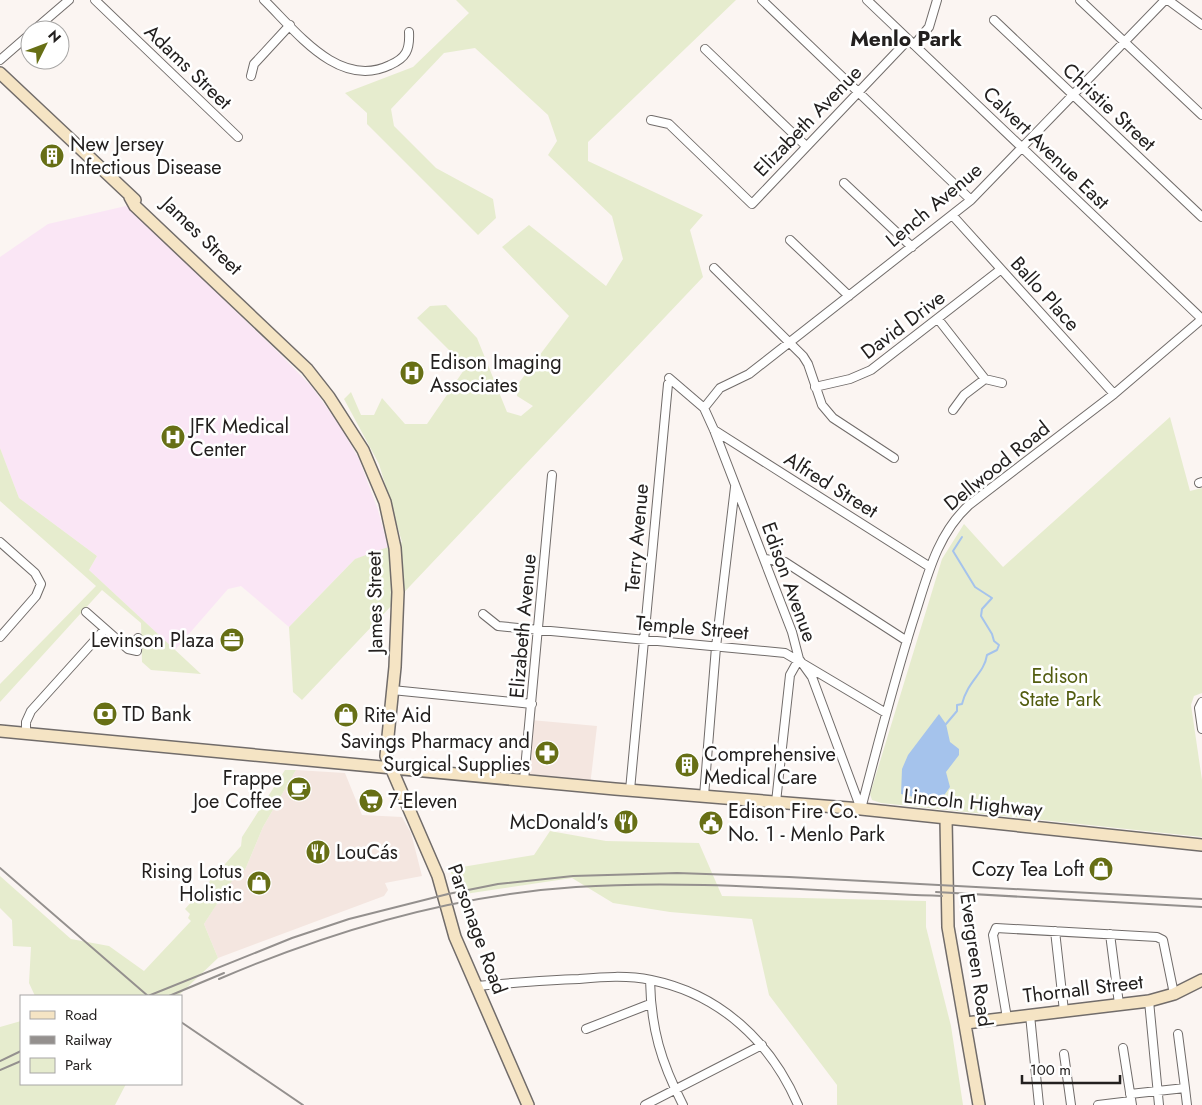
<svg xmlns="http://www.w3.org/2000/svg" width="1202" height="1105" font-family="Jost,sans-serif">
<rect width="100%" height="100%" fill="#fbf5f2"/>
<path fill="#f4e6e0" d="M531 720 597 726 590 786 524 780Z
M296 770 345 773 362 815 402 817 411 833 422 876 385 883 388 890 384 896 218 958 204 924 239 869 245 870 263 827Z"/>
<path fill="#fae6f5" d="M126 206 278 352 312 387 340 426 359 459 378 510 389 550 355 559 289 627 241 586 228 589 175 650 89 570 97 556 19 498 0 448V257L48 224Z"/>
<path fill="#e6ecce" d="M456 0H736L588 142V161L703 215 690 230 703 277 302 700 293 692 289 627 355 559 402 542 379 464 344 399 351 392 361 415H374L382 398 405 424H427L466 367 417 318 430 306 446 305 477 338 507 412 521 416 533 406 517 396 518 384 569 316 502 247 529 225 606 286 623 259 612 216 548 155 557 141 548 115 475 48 444 53 391 109 394 126 436 168 493 199 496 218 478 235 367 124V113L345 93 413 67 469 13Z
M1170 417 1190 491 1202 488V693L1194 696 1191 705 1202 780V837L881 803 872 800 870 794 942 559 964 524 1003 567Z
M0 448 19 498 97 556 89 570 201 674 151 670 142 662 141 623 102 590 0 702V684L96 586 0 501Z
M285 770H296L263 827 245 870H239L204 924 218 958 178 996H35L29 983 31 947 13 946 12 920 0 908V876L71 939 109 946 144 971 191 921 188 918 190 914 185 909 241 846 242 837Z
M550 831 606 841 699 843 722 896 926 901V927L951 1026 963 1105H837V1085L769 995 752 919 670 912 613 903 572 878 458 895 450 869 534 855Z
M21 1021V1084H126L115 1105H0V1027Z"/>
<path fill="#a5c3ec" d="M939 714 946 724 950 742 959 749V755L946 772 950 787 940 801 933 798 926 800 901 794 902 769 908 755Z"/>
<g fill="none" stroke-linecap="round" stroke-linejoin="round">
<path stroke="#a5c3ec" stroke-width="2" d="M946 724 957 711V705L962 704C968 680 984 674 987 655L997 650 999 645 994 641 992 634 981 616 982 609 992 598 975 587 953 551 962 537"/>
<defs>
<path id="street" d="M95 0 238 137
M264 0C296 31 339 90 390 65 406 58 410 50 409 32
M762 0 971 200
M1080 0 1202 115
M1168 0 1202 25
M994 20 1202 217
M34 30 69 0
M914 45 929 27 937 0
M705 49 806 146
M0 60 30 34
M251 76 254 64 290 25
M651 120 669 124 752 204 908 40
M844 183 912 247
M953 216 1114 394
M790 240 849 296
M714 268 803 356 808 364 822 405 833 418 894 458
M938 319 985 379 1002 383
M669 378 704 408 714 430 792 632 799 659 812 677 861 809
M815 387 850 379 871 370 1000 270
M704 408 720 388 749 374 971 200 1165 0
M953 410 964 395 985 379
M714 430 930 567
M1199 483 1202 482
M0 542 35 573 41 584 36 596 0 637
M765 559 785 562 907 641
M86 612 128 649 137 651 138 638
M483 614 498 626 785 653 886 713
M392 690 532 704
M1202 702 1199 708 1202 729
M26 734V722L31 711 105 629
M524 780 552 475
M630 790 668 384 671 380
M704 796 716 647 735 487
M776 802 790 675 799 659
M861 809C877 747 893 685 912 624 926 582 935 536 969 505L1114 394 1202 319 867 0
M1055 931 1064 1011
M1110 934 1119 1004
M650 980C651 1029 661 1062 683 1105
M477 986C511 983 545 980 579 979 603 977 627 975 651 980 720 994 771 1042 798 1105
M1149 1001 1159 1105
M1030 1015 1039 1105
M1007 1018 993 935 996 928 1157 937 1163 940 1174 994
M586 1029 650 1004
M1123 1048 1132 1105
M1064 1054 1071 1105
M1185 1088 1187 1105
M1130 1094 1185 1088 1178 1034
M645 1105 762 1045
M1098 1105 1131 1101"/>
<path id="secondary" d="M0 73 135 200
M130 197 135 206 307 369 329 397 363 450 385 502 395 548 398 592 395 667 386 756 438 876 455 937 528 1105
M0 731 615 789 861 809 1202 845
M946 819 948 927 979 1105
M966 1023 1149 1001 1174 994 1202 980"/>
</defs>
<use href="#street" stroke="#716c6a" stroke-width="10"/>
<use href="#secondary" stroke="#716c6a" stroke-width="14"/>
<use href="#street" stroke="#fff" stroke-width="8"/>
<use href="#secondary" stroke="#f5e4c4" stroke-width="11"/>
<path stroke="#94908e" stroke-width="2" d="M0 868 148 996
M936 892 1202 907
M219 979C331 931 453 895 576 887 698 879 820 892 942 896
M148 996 292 938 349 919 448 894 498 884 573 876 677 873 789 877 1202 899
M169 996 224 973
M181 1022 303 1105
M0 1061 21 1051
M0 1070 21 1061"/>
</g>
<defs>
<symbol id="building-disc" viewBox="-11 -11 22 22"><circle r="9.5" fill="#676f15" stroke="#fff"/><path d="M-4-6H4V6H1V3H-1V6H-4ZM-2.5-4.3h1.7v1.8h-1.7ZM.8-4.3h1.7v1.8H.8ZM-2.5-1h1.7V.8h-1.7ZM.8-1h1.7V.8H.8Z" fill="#fff"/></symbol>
<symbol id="hospital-disc" viewBox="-11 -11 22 22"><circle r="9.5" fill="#676f15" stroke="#fff"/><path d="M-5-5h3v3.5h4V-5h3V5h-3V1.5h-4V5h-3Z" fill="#fff"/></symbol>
<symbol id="office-disc" viewBox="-11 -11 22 22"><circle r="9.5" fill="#676f15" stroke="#fff"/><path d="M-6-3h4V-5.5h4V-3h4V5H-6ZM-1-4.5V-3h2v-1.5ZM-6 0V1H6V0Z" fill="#fff"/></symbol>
<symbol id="bank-disc" viewBox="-11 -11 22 22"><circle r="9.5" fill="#676f15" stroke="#fff"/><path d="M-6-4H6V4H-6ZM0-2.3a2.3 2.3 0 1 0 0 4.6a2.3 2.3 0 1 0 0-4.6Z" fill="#fff"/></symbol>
<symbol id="shop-disc" viewBox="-11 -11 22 22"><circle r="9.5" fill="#676f15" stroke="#fff"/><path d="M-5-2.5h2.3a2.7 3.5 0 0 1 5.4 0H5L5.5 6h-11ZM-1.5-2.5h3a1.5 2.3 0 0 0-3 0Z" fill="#fff"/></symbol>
<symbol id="pharmacy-disc" viewBox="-11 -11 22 22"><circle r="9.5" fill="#676f15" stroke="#fff"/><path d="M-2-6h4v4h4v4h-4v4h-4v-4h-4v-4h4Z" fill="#fff"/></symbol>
<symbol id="cafe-disc" viewBox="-11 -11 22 22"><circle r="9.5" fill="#676f15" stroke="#fff"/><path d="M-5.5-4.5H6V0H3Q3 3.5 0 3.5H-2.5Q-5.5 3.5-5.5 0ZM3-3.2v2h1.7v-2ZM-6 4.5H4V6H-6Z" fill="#fff"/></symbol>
<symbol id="supermarket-disc" viewBox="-11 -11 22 22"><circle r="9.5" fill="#676f15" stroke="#fff"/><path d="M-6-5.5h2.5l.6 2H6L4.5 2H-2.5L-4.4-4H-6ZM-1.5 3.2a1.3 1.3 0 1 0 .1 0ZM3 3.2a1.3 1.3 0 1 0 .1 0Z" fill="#fff"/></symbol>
<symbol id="restaurant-disc" viewBox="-11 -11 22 22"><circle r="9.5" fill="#676f15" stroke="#fff"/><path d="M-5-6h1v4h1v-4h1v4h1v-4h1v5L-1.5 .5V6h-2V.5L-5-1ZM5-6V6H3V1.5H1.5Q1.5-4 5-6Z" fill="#fff"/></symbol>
<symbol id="civic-disc" viewBox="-11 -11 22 22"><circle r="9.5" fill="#676f15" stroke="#fff"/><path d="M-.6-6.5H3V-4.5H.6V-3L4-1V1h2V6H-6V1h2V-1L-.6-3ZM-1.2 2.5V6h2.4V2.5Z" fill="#fff"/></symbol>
</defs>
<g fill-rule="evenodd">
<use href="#building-disc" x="38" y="142" width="28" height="28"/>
<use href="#hospital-disc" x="398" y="359" width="28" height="28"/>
<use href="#hospital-disc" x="159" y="423" width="28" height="28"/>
<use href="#office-disc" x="218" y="626" width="28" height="28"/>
<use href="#bank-disc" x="91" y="700" width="28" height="28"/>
<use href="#shop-disc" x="332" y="701" width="28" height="28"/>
<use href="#pharmacy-disc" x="533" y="739" width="28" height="28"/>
<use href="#building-disc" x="673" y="751" width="28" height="28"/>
<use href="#cafe-disc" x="285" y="775" width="28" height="28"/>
<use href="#supermarket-disc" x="357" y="787" width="28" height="28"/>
<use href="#restaurant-disc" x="612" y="808" width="28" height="28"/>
<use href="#civic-disc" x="697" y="809" width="28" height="28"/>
<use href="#restaurant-disc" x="304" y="838" width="28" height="28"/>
<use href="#shop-disc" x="1087" y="855" width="28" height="28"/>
<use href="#shop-disc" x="245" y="869" width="28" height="28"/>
</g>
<g text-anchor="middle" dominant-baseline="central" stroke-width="5" stroke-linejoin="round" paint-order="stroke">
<g font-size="20" fill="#23201f" stroke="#fff">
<text transform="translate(188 67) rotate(44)">Adams Street</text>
<text transform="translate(1109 107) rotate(43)">Christie Street</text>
<text transform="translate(808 121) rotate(-46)">Elizabeth Avenue</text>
<text transform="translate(1046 148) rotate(44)">Calvert Avenue East</text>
<text transform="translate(934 205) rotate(-40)">Lench Avenue</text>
<text transform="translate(202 236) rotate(44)">James Street</text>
<text transform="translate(1045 294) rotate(48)">Ballo Place</text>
<text transform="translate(903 325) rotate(-37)">David Drive</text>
<text transform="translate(997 466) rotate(-39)">Dellwood Road</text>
<text transform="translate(831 485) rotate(32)">Alfred Street</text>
<text transform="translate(637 538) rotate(-85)">Terry Avenue</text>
<text transform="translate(789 582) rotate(70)">Edison Avenue</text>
<text transform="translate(375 602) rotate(-91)">James Street</text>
<text transform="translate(523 626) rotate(-85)">Elizabeth Avenue</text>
<text transform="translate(692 628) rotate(5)">Temple Street</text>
<text transform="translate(973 803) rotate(6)">Lincoln Highway</text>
<text transform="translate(477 929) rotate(70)">Parsonage Road</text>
<text transform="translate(976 960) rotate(82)">Evergreen Road</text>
<text transform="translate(1083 989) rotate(-7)">Thornall Street</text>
</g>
<g font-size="20" fill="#23201f" stroke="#fff" text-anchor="start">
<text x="70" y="144">New Jersey<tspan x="70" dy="23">Infectious Disease</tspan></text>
<text x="430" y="362">Edison Imaging<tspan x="430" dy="23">Associates</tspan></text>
<text x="190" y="426">JFK Medical<tspan x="190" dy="23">Center</tspan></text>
<text x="214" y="640" text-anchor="end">Levinson Plaza</text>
<text x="122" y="714">TD Bank</text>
<text x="364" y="715">Rite Aid</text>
<text x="530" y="741" text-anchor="end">Savings Pharmacy and<tspan x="530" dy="23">Surgical Supplies</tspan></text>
<text x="704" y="754">Comprehensive<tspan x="704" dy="23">Medical Care</tspan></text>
<text x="282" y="778" text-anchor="end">Frappe<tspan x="282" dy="23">Joe Coffee</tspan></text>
<text x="388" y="801">7-Eleven</text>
<text x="728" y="811">Edison Fire Co.<tspan x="728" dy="23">No. 1 - Menlo Park</tspan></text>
<text x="608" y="822" text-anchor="end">McDonald's</text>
<text x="336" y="852">LouCás</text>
<text x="1084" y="869" text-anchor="end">Cozy Tea Loft</text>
<text x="242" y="871" text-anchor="end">Rising Lotus<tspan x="242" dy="23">Holistic</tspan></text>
</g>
<g font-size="20" fill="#525c0f" stroke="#fff">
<text x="1060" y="676">Edison<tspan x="1060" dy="23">State Park</tspan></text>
</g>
<g font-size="21" font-weight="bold" fill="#23201f" stroke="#fff">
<text x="906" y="39">Menlo Park</text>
</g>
</g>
<rect x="20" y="995" width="162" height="90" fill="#ffffff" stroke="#a7a6a5"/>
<rect x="30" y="1011" width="25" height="8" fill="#f5e4c4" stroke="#a7a6a5"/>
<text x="65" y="1020" font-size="15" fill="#23201f">Road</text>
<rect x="30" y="1036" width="25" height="8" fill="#94908e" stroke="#a7a6a5"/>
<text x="65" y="1045" font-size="15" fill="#23201f">Railway</text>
<rect x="30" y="1058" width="25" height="15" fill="#e6ecce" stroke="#a7a6a5"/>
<text x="65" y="1070" font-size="15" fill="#23201f">Park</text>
<g transform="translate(45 45) rotate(48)"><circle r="24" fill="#ffffff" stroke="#a7a6a5"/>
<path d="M0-4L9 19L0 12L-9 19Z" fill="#676f15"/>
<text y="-8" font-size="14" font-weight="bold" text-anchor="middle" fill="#23201f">N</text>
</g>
<path d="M1022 1075v8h98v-8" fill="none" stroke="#23201f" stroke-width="2.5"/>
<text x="1030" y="1075" font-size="15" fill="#23201f" stroke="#ffffff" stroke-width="4" paint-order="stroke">100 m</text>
</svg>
